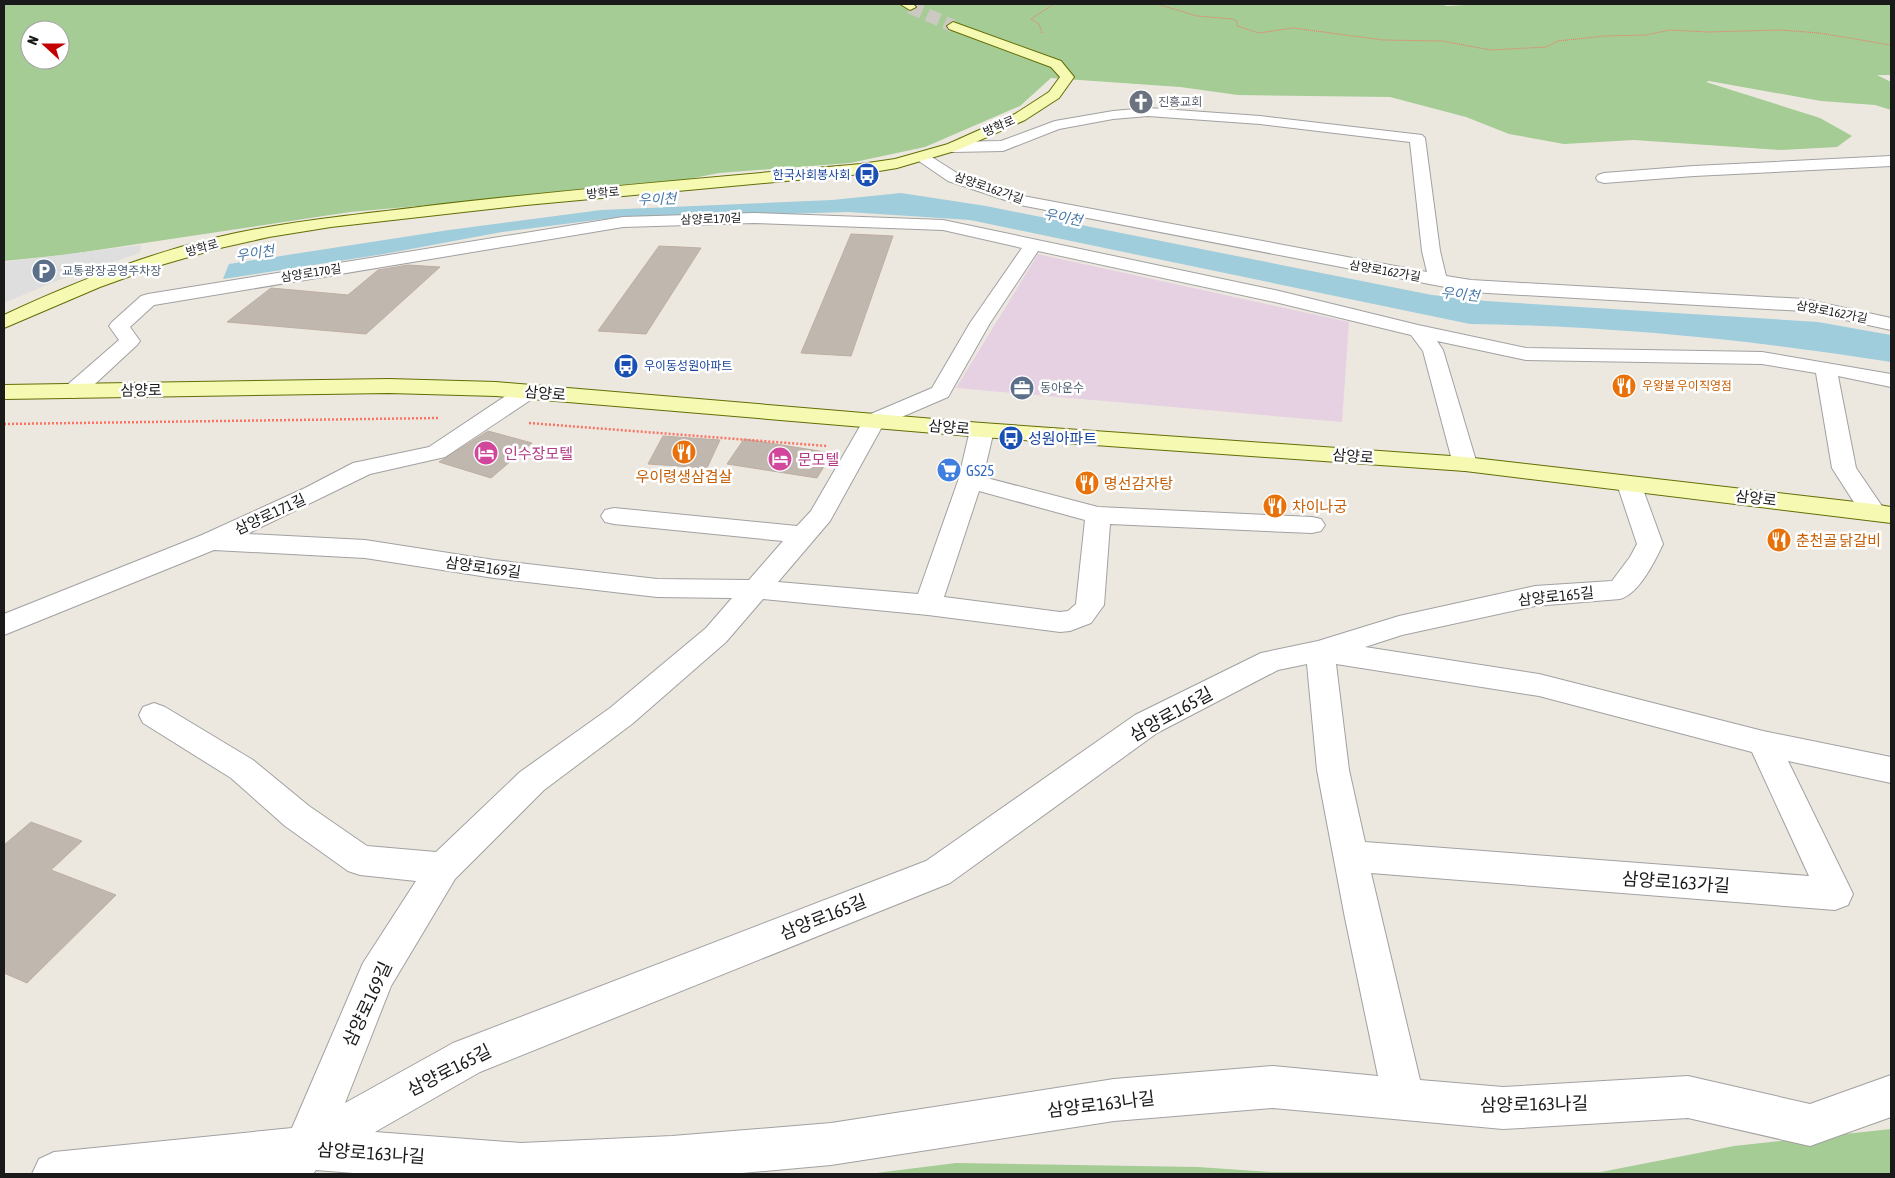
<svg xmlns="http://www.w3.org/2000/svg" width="1895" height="1178" font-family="'Asap Condensed','Noto Sans KR',sans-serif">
<rect width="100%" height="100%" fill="#ece8e0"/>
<path fill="#e6d1e2" d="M1038 254 1349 322 1342 422 956 388Z"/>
<path fill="#a4cc94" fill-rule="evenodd" d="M4 4H1440L1447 6 1465 5 1463 4H1891V75H1877L1891 82V110L1875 105 1821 101 1709 81 1706 82 1820 118 1852 136 1837 147 1781 150 1634 140 1564 144 1509 134 1466 117 1390 97 1238 95 1180 87 1051 78 1020 106 925 147 850 163 719 173 658 185 350 212 64 255 4 261ZM30 30H60V60H30Z
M1891 1129V1174H868L956 1163 1198 1167 1270 1172H1601L1734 1146Z"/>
<path fill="#dedede" d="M141 245 140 253 59 280 4 303V262Z"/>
<path fill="#9fcddb" d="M901 193 986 206 1432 295 1486 301 1818 322 1891 335V362C1752 340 1611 326 1470 324L970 220 848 212 604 219 502 232 384 254 223 279 229 264 449 230 601 210 832 200Z"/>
<path fill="#c0b7af" stroke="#beaea2" d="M851 234 893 236 851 356 801 353Z
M659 246 701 248 646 334 598 331Z
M408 265 440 267 366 334 227 322 271 288 348 295 378 270Z
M488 431 532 443 491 478 439 462Z
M663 436 720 440 707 468 648 464Z
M744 439 832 453 817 478 727 464Z
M31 822 82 841 51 870 116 895 27 983 4 973V845Z"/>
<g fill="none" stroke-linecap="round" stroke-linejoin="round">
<path stroke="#ccc9c2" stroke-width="13" stroke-dasharray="13 6" stroke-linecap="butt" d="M910 7 953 26"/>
<defs>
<path id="street" d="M1148 108 1260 116 1422 135 1425 138 1440 251 1446 276 1471 280 1804 299 1891 318V330L1804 311 1471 292 1020 205 948 181 913 157 915 154H927L960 175 1023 196 1427 272 1422 251 1410 142 1260 124 1148 116 1113 119 1059 129 1003 151 953 152 948 150 945 147 948 144 953 142 1001 141 1055 121 1113 111Z
M1891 156V166L1694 176 1604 183 1598 181 1596 178 1598 175 1604 173 1694 166Z
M754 213 943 220 1279 291 1418 325 1526 348 1762 352 1891 374V387L1838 376 1856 468 1886 512 1882 518 1873 520 1864 518 1832 468 1816 373 1762 364 1526 360 1437 341 1443 350 1477 464 1474 469 1465 471 1456 469 1453 464 1423 351 1411 335 1279 303 1038 251 990 323 948 397 883 425 830 521 778 582 918 594 958 481 970 430 974 425 982 423 990 425 994 430 983 477 1098 507 1312 517 1321 519 1325 525 1321 531 1312 533 1110 524 1104 605 1091 623 1070 631 1060 632 928 615 763 599 726 642 632 724 544 790 455 879 391 986 345 1103 453 1043 926 861 1135 715 1261 653 1318 641 1399 616 1535 586 1612 581 1630 557 1637 544 1617 484 1620 479 1629 476 1638 479 1641 484 1663 544C1655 561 1639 594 1620 599L1535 606 1402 635 1365 647 1539 674 1763 731 1891 757V783L1788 761 1853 894 1848 905 1835 910 1371 873 1420 1080 1503 1087 1688 1076 1810 1104 1891 1075V1117L1810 1146 1688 1118 1503 1129 1273 1108 1114 1121 831 1165 731 1174H366L316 1170 313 1174H32L39 1159 54 1152 292 1128 363 963 416 881 360 875 348 871 285 826 231 778 143 723 139 715 143 707 154 703 165 707 253 760 309 806 367 846 436 852 520 772 610 708 706 628 732 598 657 597 494 578 365 558 214 550 4 635V614L202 535 305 488 353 463 429 447 519 387 527 385 535 387 538 392 535 397 445 457 370 474 247 534 365 540 494 560 657 579 749 580 783 541 614 524 605 522 601 516 605 510 614 508 797 526 811 511 866 416 932 388 970 323 1022 248 943 230 754 223 623 227 154 305 130 327 140 341 137 345 82 396 74 398 66 396 63 391 66 386 119 340 109 326 112 322 141 296 148 294 623 217ZM979 491 1085 520 1076 604 1068 611 1060 612 944 597ZM1307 664 1317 770 1345 918 1378 1076 1273 1066 1114 1079 831 1123 672 1136 521 1143 375 1132 480 1072 950 883 1157 733 1278 670ZM1336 664 1539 696 1752 752 1809 876 1365 842 1349 770Z"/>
<path id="secondary" d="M900 4H913L916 7 910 10Z
M953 22 1061 61 1074 77 1059 98 1025 120 958 150 897 168 861 174 526 205 331 227 269 237 220 248 161 265 100 287 4 328V315C72 283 142 256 214 238 285 221 356 215 427 206 572 189 716 177 861 164L895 159 948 144 1015 114 1049 92 1060 77 1051 67 949 29 947 26Z
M389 379 496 382 982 423 1465 457 1873 504 1891 507V523L1465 471 982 437 496 396 389 393 4 399V385Z"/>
</defs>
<use href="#street" stroke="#a1a1a1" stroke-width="2"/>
<use href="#secondary" stroke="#636e05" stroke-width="2"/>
<path stroke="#f97364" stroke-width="1" stroke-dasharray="1 1" stroke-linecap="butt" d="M1157 4 1197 16 1233 19 1237 21V26L1259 33 1293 28 1383 40 1442 41 1491 50 1546 47 1558 41 1605 36 1646 35 1670 30 1708 32 1780 30 1819 33 1891 45
M1042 33 1039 24 1031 19 1054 4"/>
<path stroke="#f97364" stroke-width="2.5" stroke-dasharray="2 2" stroke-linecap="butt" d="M529 423 827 446
M4 424 438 418"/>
<use href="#street" fill="#fff" fill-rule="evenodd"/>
<use href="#secondary" fill="#f5f9b1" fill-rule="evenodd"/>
</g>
<defs>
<symbol id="church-disc" viewBox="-11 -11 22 22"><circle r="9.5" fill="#6b7280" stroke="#fff"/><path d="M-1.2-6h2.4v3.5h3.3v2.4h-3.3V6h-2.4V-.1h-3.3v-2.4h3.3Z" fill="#fff"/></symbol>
<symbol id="bus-disc" viewBox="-11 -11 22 22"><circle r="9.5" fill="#1a4fb4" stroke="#fff"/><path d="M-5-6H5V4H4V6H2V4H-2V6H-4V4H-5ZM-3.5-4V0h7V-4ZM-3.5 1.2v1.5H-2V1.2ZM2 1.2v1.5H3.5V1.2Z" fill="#fff"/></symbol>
<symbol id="parking-disc" viewBox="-11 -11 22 22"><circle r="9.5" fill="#5c6f8a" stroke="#fff"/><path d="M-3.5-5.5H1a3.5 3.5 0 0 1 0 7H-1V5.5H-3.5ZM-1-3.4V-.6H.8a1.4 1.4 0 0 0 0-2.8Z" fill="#fff"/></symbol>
<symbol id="restaurant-disc" viewBox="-11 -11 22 22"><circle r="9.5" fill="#e8710a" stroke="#fff"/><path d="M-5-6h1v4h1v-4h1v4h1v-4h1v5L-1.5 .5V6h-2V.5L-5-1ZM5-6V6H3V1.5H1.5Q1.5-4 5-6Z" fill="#fff"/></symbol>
<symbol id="office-disc" viewBox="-11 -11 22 22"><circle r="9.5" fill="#5c6f8a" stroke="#fff"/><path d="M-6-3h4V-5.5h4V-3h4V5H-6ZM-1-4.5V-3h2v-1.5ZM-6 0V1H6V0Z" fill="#fff"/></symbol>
<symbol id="hotel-disc" viewBox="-11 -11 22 22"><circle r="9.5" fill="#d1479c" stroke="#fff"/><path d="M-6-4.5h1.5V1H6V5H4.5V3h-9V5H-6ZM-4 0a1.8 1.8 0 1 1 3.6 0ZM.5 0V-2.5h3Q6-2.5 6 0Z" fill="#fff"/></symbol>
<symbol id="supermarket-disc" viewBox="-11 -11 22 22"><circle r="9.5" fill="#3f7fe0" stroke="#fff"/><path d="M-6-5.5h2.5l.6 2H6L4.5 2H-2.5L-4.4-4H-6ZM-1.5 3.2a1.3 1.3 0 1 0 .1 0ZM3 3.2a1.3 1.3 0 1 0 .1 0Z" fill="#fff"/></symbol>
</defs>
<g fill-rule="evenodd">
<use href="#church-disc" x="1127" y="88" width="28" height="28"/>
<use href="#bus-disc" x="853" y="161" width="28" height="28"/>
<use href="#parking-disc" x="30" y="257" width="28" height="28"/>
<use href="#bus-disc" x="612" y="352" width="28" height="28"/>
<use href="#restaurant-disc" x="1610" y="372" width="28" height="28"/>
<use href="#office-disc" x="1008" y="374" width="28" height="28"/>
<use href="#bus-disc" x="997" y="424" width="28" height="28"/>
<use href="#restaurant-disc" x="670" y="438" width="28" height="28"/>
<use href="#hotel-disc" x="472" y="439" width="28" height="28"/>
<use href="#hotel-disc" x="766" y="445" width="28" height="28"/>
<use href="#supermarket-disc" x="935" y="456" width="28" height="28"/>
<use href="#restaurant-disc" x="1073" y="469" width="28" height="28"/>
<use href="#restaurant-disc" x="1261" y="492" width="28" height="28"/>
<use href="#restaurant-disc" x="1765" y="526" width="28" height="28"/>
</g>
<g text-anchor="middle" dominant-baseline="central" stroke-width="5" stroke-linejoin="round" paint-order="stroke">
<g font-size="12" fill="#5b616d" stroke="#fff" text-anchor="start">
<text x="1158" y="102">진흥교회</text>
</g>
<g font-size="12" fill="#1a1a1a" stroke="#fff">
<text transform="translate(999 126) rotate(-24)">방학로</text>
<text transform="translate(989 188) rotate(19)">삼양로162가길</text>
<text transform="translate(603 193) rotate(-5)">방학로</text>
<text transform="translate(711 219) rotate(-2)">삼양로170길</text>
<text transform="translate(202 248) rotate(-16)">방학로</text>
<text transform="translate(1385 271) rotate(10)">삼양로162가길</text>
<text transform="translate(311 273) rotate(-9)">삼양로170길</text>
<text transform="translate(1832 312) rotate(11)">삼양로162가길</text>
</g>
<g font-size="12" fill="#164399" stroke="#fff" text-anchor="end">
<text x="850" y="175">한국사회봉사회</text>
<text x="644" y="366" text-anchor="start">우이동성원아파트</text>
</g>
<g font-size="12" fill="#4e5e75" stroke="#fff" text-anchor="start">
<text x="62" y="271">교통광장공영주차장</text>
<text x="1040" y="388">동아운수</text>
</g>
<g font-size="12" fill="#c56008" stroke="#fff" text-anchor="start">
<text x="1642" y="386">우왕불 우이직영점</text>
</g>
<g font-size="14" font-style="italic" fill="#4879a8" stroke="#fff">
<text transform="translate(657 199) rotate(-2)">우이천</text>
<text transform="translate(1063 217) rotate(11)">우이천</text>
<text transform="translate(255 253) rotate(-8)">우이천</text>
<text transform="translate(1460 294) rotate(6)">우이천</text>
</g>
<g font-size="15" fill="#1a1a1a" stroke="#fff">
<text transform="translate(141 390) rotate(-1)">삼양로</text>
<text transform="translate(545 393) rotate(5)">삼양로</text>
<text transform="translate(949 427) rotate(5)">삼양로</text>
<text transform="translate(1353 456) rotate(4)">삼양로</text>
<text transform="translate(1756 498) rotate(7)">삼양로</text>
<text transform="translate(270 514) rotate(-25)">삼양로171길</text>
<text transform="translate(483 567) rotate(8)">삼양로169길</text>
<text transform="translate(1556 596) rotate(-6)">삼양로165길</text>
</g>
<g font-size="15" fill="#164399" stroke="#fff" text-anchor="start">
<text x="1028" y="438">성원아파트</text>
</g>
<g font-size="15" fill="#b23c85" stroke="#fff" text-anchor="start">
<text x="504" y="453">인수장모텔</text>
<text x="798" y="459">문모텔</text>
</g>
<g font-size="15" fill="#366cbe" stroke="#fff" text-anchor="start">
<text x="966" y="470">GS25</text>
</g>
<g font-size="15" fill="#c56008" stroke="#fff" text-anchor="start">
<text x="684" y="476" text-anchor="middle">우이령생삼겹살</text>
<text x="1104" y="483">명선감자탕</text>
<text x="1292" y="506">차이나궁</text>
<text x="1796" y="540">춘천골 닭갈비</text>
</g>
<g font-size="18" fill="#1a1a1a" stroke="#fff">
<text transform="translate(1171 714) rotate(-29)">삼양로165길</text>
<text transform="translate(1676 882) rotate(4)">삼양로163가길</text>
<text transform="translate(823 917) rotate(-22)">삼양로165길</text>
<text transform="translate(367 1004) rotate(-65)">삼양로169길</text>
<text transform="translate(449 1070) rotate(-27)">삼양로165길</text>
<text transform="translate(1101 1104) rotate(-7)">삼양로163나길</text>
<text transform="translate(1534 1104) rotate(-1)">삼양로163나길</text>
<text transform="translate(371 1153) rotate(4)">삼양로163나길</text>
</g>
</g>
<rect width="1895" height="1178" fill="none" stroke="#1a1a1a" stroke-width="10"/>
<g transform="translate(45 45) rotate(291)"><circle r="24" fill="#ffffff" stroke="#a3a3a3"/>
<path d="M0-4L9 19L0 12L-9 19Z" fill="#c40101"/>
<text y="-8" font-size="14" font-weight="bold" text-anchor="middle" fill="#1a1a1a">N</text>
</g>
</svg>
